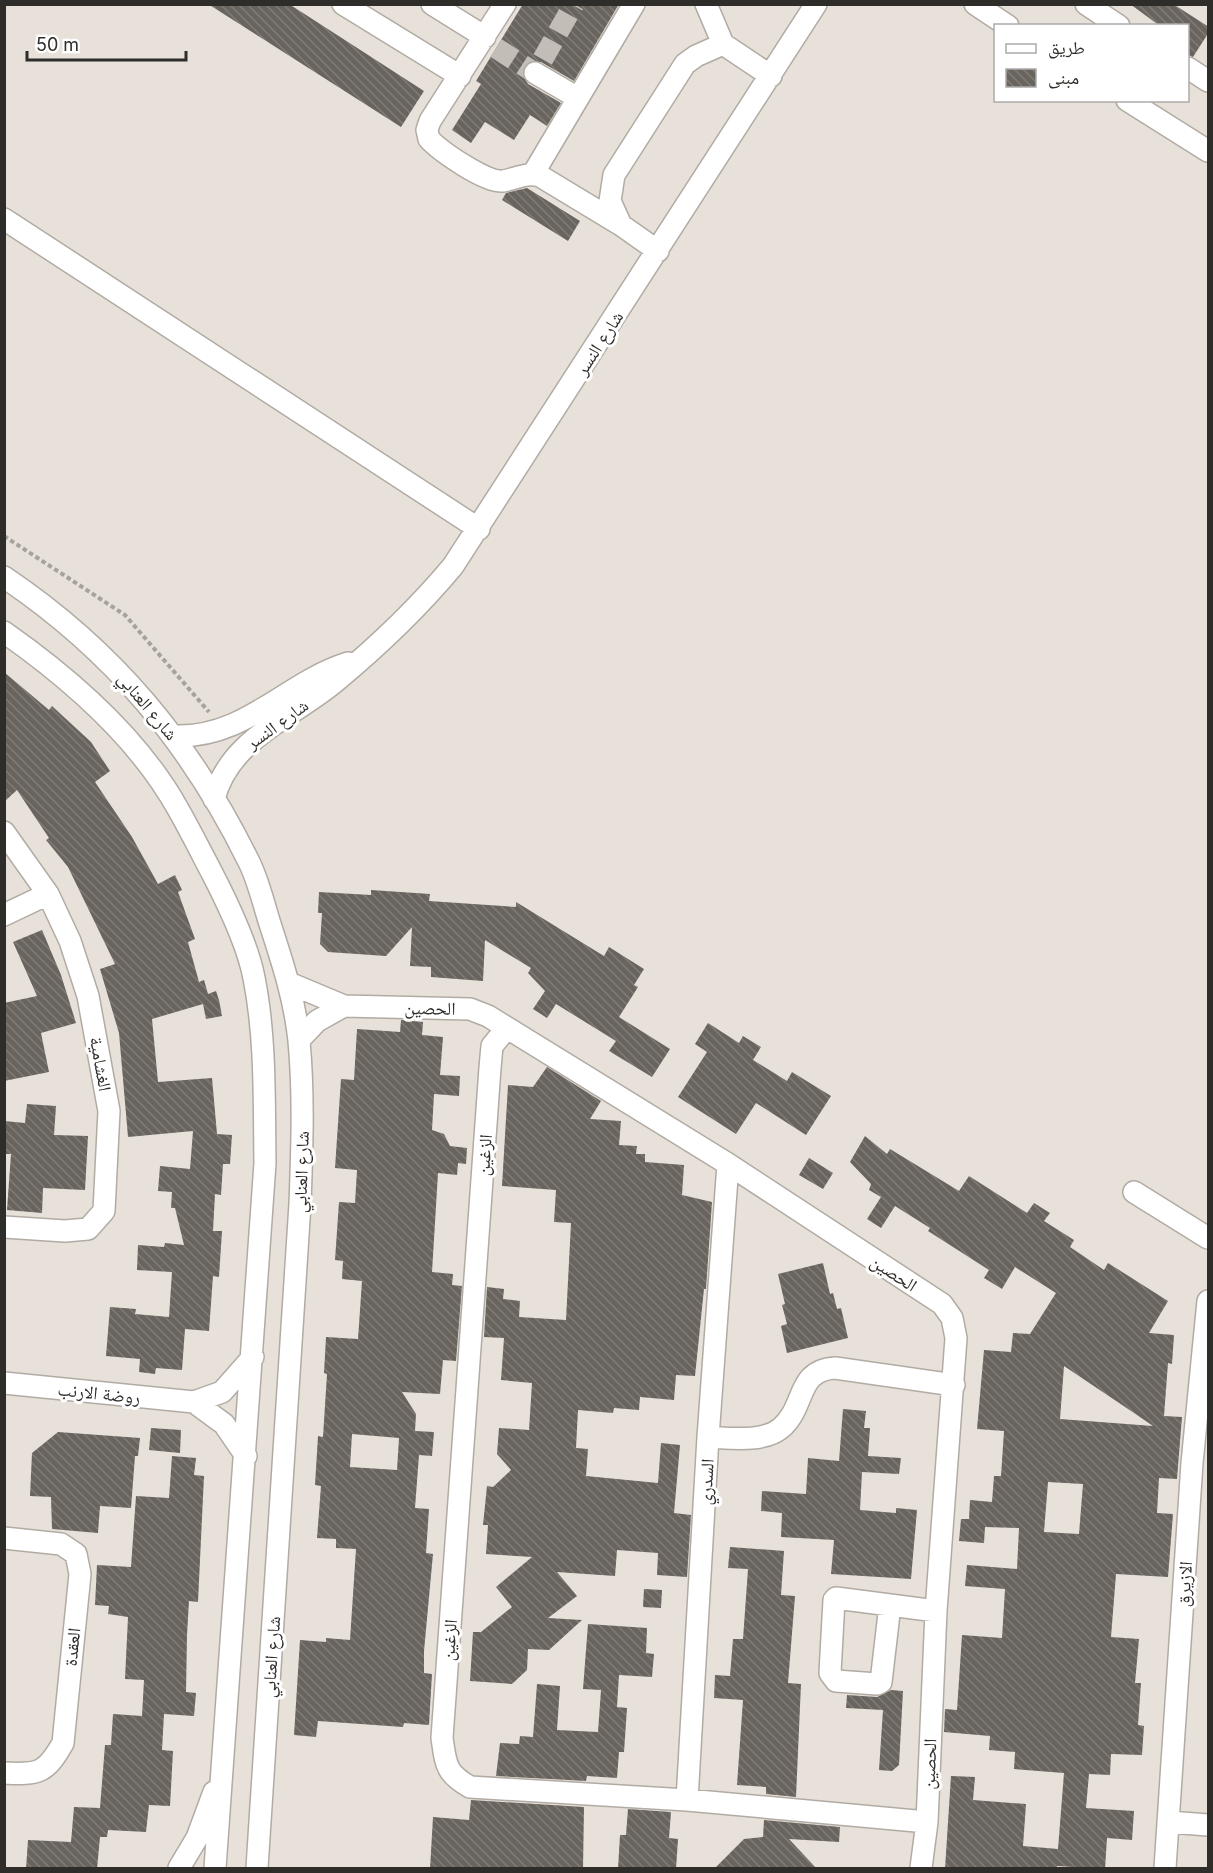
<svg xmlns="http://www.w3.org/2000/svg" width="1213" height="1873" font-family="Inter,'Noto Naskh Arabic',sans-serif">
<defs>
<pattern id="building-back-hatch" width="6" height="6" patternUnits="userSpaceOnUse" patternTransform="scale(1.5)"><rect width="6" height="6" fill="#69645e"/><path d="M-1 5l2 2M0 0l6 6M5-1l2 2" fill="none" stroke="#7f7b76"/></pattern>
</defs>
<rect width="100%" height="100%" fill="#e7e1da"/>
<path fill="url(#building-back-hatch)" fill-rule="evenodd" d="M208 4H289L424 91 401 127Z
M523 4H619L574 81 541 62H529L524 66 522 74 528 84 561 103 547 126 530 115 514 140 485 122 471 143 452 130 481 84 476 81Z
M1130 4H1173L1209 27V32L1193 57 1188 55V26H1160Z
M527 188 580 221 568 241 502 200 506 193Z
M4 672 49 710 52 706 91 742 110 771 95 782 132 837 158 884 175 875 182 890 178 892 195 939 188 942 199 982 204 980 208 994 216 991 219 1000 222 1016 206 1019 203 1004 152 1019 158 1082 212 1078 217 1134 232 1135 230 1164H223L221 1195 215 1194 213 1231H222L219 1277 213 1276 209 1331 185 1329 182 1370 156 1368 155 1374 139 1372 140 1359 106 1356 110 1307 136 1309 135 1314 169 1317 172 1272 137 1270 138 1245 164 1247 165 1243 184 1245 175 1208H171L172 1192 158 1191 160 1166 190 1169 193 1131 128 1137 119 1033 100 969 115 964 68 867 46 840 49 838 17 790 4 802Z
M371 890 430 894 429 901 516 907V902L604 956 609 947 644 969 634 985 638 987 619 1017 670 1049 652 1077 609 1051 616 1041 556 1004 547 1018 533 1009 545 991 528 973 531 968 485 940 483 981 431 977V967L410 966 412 927 386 956 328 952 320 944 322 913H318L319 892 371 895Z
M42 930 61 975 76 1023 41 1033 49 1072 4 1081V1003L37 996 13 942Z
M401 1020 423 1022 422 1035 443 1037 440 1075 460 1076 459 1096 434 1094 432 1130 444 1134 450 1146 467 1148 466 1164 458 1163 457 1175 438 1173 432 1272 453 1274 452 1285 462 1286 456 1361 443 1360 440 1394 402 1392 416 1414 415 1431 434 1432 432 1456 419 1455 415 1508 429 1509 426 1553 433 1554 424 1651V1673L432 1674 429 1725 404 1723 403 1727 318 1721 316 1737 294 1735 300 1640 326 1642V1638L350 1640 356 1549 336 1548V1539L317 1538 321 1486 315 1485 318 1436 323 1437 327 1374 324 1373 326 1337 358 1339 362 1281 342 1279 343 1261 335 1260 339 1202 355 1203 357 1170 335 1168 341 1079 354 1080 357 1029 400 1032ZM352 1434 399 1438 397 1470 350 1467Z
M708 1023 739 1043 743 1036 761 1047 753 1060 787 1081 792 1072 831 1096 806 1135 756 1103 736 1134 678 1097 707 1052 695 1044Z
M547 1067 601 1101 590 1119 621 1121 619 1145 637 1146 636 1154H645V1162L684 1165 682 1195 712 1202 706 1289H704L695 1376 676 1375 674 1400 640 1397 639 1410 614 1408 613 1413 578 1410 576 1448 588 1449 586 1476 658 1483 661 1443 680 1445 674 1513 691 1515 687 1577 657 1575 658 1553 617 1550 615 1576 557 1572 577 1596 548 1618 582 1620 549 1650 528 1649 527 1670 512 1684 470 1681 473 1632H481L512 1607 496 1587 532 1557 486 1554 488 1525H483L487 1486 493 1487 511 1470 497 1454 499 1428 529 1430 532 1383 501 1380 504 1338 484 1337 487 1287 504 1289 503 1299 520 1301 519 1317 566 1320 571 1223 554 1222 556 1190 502 1186 508 1085 533 1087Z
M27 1104 56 1106 54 1135 88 1136 85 1190 43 1188 42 1213 7 1210 11 1154H4V1121L25 1123Z
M865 1136 887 1154 890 1149 959 1191 969 1176 1027 1213 1034 1203 1050 1213 1044 1221 1074 1240 1070 1247 1104 1270 1108 1263 1168 1301 1149 1333 1174 1335 1172 1364 1168 1363 1164 1416 1182 1417 1177 1479 1159 1478 1157 1513 1173 1514 1168 1577 1116 1574 1111 1637 1139 1639 1135 1683H1141L1138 1725 1144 1726 1142 1755 1111 1754 1110 1775 1089 1774 1086 1808 1134 1811 1132 1840 1107 1838 1105 1869 1057 1866V1869H945L951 1776 975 1777 973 1800 1026 1804 1023 1846 1058 1849 1064 1773 1014 1769 1015 1752 989 1750 990 1736 944 1732 945 1709 957 1710 962 1635 1002 1638 1005 1589 965 1586 967 1565 1017 1569 1019 1528 985 1527 984 1543 959 1541 961 1519H969L970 1500 992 1502 994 1476H1001L1004 1431 977 1429 984 1350 1011 1352 1013 1333 1030 1334 1056 1293 1015 1267 1002 1289 984 1278 989 1270 928 1231 930 1228 895 1206 881 1228 867 1219 881 1197 869 1190 871 1184 850 1162ZM1064 1366 1137 1415 1153 1426 1060 1419ZM1048 1482 1083 1484 1079 1534 1044 1532Z
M809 1158 833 1173 823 1189 799 1175Z
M823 1263 830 1294 833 1293 837 1309 841 1308 848 1338 787 1353 781 1326 787 1324 782 1305 785 1304 778 1274Z
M843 1409 866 1411 864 1428H870L868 1456 901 1458 899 1474 862 1472 860 1510 896 1513V1508L917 1510 911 1579 831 1574 834 1540 781 1537 782 1513 761 1511 762 1491 806 1494 808 1458 839 1461Z
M151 1428 181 1430 180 1453 149 1450Z
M58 1432 140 1438 138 1456H135L131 1508 100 1506 98 1533 52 1529 51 1497 30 1496 32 1453Z
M172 1456 196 1458 194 1475 204 1476 198 1602 189 1601 187 1635 186 1692 196 1693 194 1716 164 1714 162 1750 173 1751 170 1806 149 1805 146 1832 108 1830 107 1837H100L97 1869H26L28 1840 71 1842 74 1807 100 1808 105 1745H111L113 1714 142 1716 144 1680 125 1679 128 1617 108 1614 109 1606 95 1605 97 1565 131 1567 136 1496 169 1498Z
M730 1547 784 1551 781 1595 795 1596 788 1683 801 1684 796 1797 766 1794V1787L737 1785 743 1700 714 1698 715 1675 730 1676 733 1639H743L748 1569 728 1568Z
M644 1589 662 1590 661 1608 643 1607Z
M588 1624 647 1628 646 1653 654 1654 652 1677 619 1675 617 1707 627 1708 624 1752H619L617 1778 587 1776 586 1781 496 1776 500 1743 519 1744 520 1736 533 1737 537 1684 560 1686 557 1730 598 1732 601 1690 583 1689Z
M891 1690 903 1691 899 1765 892 1771 879 1770 883 1710 846 1708 847 1695 877 1697Z
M471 1800 584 1807 583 1869H430L433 1817 469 1820Z
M628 1809 671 1812 669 1838 678 1839 676 1869H618L620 1835H626Z
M764 1820 840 1827 839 1842 789 1839 817 1869H714L744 1839 763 1837Z"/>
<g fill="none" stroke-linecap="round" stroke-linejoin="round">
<path stroke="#c2bdb7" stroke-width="21" stroke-dasharray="21 10" stroke-linecap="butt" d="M496 48 535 73 574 4"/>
<defs>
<path id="minor" d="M343 4 460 76
M432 4 485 37
M505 4 430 121 427 130 429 139C440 151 486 183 503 181 516 179 526 172 540 176L621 225 658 251
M706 4 723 44 771 76
M975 4 1008 26
M1086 4 1119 26
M1188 68 1208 81
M535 73 578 98
M1127 100 1208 151
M533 174 634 4
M4 219 479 529
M621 225 610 201 614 175 685 64 696 56 723 44
M4 577C114 651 191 744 249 862 259 882 264 906 271 927 283 964 295 1001 299 1041 304 1095 302 1149 300 1204L257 1868
M4 632C71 679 138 737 178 809 190 830 201 852 212 873 227 902 248 946 254 978 266 1038 264 1102 265 1163L215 1868
M175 736C246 738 285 683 348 663
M214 799C229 739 292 718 336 681 378 646 418 608 453 566L816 4
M4 832 48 894 70 941 88 996 109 1111 104 1211 88 1229 65 1231 4 1227
M4 915 48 894
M289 983 344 1006 470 1009 488 1016 728 1164 942 1304 952 1318 956 1338 936 1611 927 1822 921 1868
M506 1029 492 1046 490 1068 442 1738C446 1764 445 1773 470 1787L687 1800 927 1822
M299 1040 317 1021 344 1006
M1134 1192 1208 1238
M4 1383 194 1402 222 1392 253 1357
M194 1402 224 1424 246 1456
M708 1437C730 1438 763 1443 781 1428 806 1407 796 1370 835 1368L954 1385
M4 1538 61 1544 76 1554 80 1574 63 1743C46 1773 39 1775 4 1773
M890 1605 881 1682 877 1684 836 1681 830 1673 834 1600 836 1598 936 1611
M687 1800 708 1437 728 1164
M1169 1822 1208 1825
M179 1868 197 1838 214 1792
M1165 1868 1192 1463 1208 1301"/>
</defs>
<use href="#minor" stroke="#b1aba4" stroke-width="24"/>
<path stroke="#a6a29c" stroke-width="4" stroke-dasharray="4.5 3" stroke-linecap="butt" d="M4 536 125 615 209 712"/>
<use href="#minor" stroke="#fff" stroke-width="21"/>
</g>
<g text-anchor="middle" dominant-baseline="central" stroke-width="6" stroke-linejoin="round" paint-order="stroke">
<g font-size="18" fill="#2f2d2a" stroke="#fff">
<text transform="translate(599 343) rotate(-57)">شارع النسر</text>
<text transform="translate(148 706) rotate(50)">شارع العنابي</text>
<text transform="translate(277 724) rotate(-36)">شارع النسر</text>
<text transform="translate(430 1008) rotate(1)">الحصين</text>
<text transform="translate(101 1064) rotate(80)">الغشامية</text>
<text transform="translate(484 1155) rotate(-86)">الزغين</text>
<text transform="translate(301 1172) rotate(-88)">شارع العنابي</text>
<text transform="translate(894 1273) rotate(33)">الحصين</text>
<text transform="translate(99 1393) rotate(6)">روضة الارنب</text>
<text transform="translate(706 1482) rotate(-87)">السدري</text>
<text transform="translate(1184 1584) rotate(-86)">الازيرق</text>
<text transform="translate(449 1640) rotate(-86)">الزغين</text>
<text transform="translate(72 1647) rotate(-84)">العقدة</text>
<text transform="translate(271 1657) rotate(-86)">شارع العنابي</text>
<text transform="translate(929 1764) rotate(-88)">الحصين</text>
</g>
</g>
<rect width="1213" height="1873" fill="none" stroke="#2f2d2a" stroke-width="12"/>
<rect x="994" y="24" width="195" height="78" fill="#ffffff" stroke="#acabaa" stroke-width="1.5"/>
<rect x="1006" y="44" width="30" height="9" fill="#ffffff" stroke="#acabaa" stroke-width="1.5"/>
<text x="1048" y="54" font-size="18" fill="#2f2d2a">طريق</text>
<rect x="1006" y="69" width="30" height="18" fill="url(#building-back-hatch)" stroke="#acabaa" stroke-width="1.5"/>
<text x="1048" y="84" font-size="18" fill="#2f2d2a">مبنى</text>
<path d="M27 51v9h159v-9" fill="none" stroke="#2f2d2a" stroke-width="3"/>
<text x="36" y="51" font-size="18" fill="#2f2d2a" stroke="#ffffff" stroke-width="4.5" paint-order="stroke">50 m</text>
</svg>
